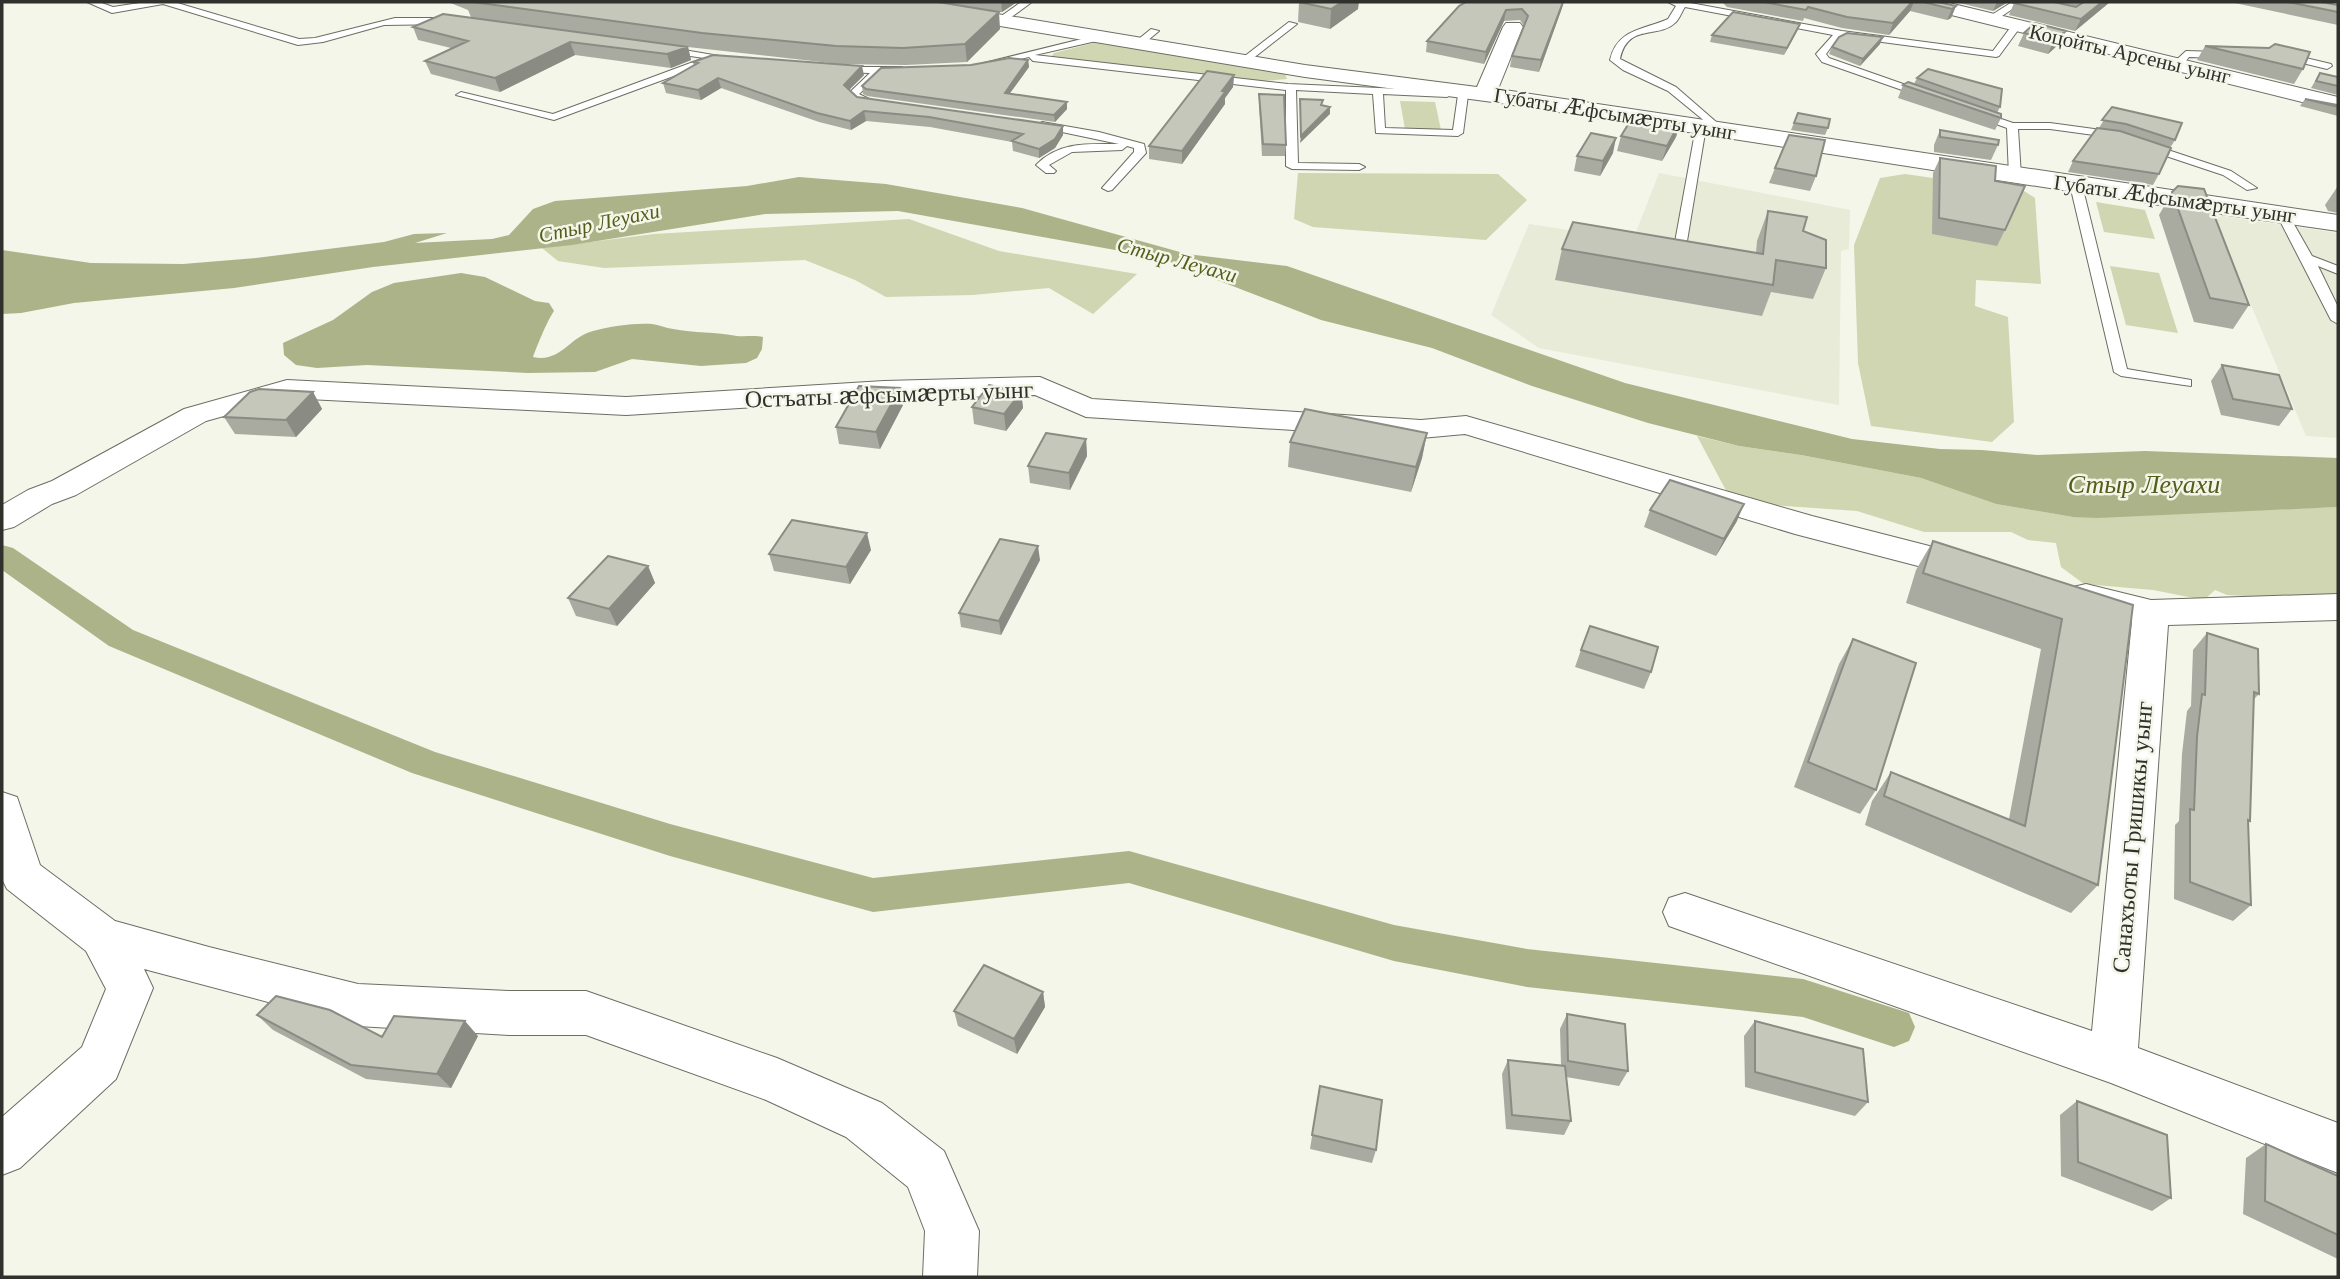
<svg xmlns="http://www.w3.org/2000/svg" width="2340" height="1279" font-family="'Libre Baskerville',serif">
<rect width="100%" height="100%" fill="#f3f6e9"/>
<path fill="#e7ebd7" d="M1659 173 1850 210 1849 249 1841 251 1839 405 1539 348 1491 315 1529 224 1633 240Z
M2222 216 2338 233V438L2306 436 2215 219Z"/>
<path fill="#d0d6b1" d="M1101 41 1285 74 1287 79 1263 81 1050 58 1054 53Z
M1400 101 1435 102 1441 130 1405 129Z
M1298 173 1498 174 1527 200 1486 240 1313 227 1294 219Z
M1905 174 2024 191 2035 198 2041 284 1976 280 1975 306 2008 317 2014 422 1992 442 1871 426 1858 363 1854 245 1880 178Z
M2096 202 2145 210 2155 239 2104 232Z
M909 219 999 251 1137 274 1093 314 1049 288 973 295 886 297 855 280 805 260 604 268 558 261 542 248 654 234Z
M2110 266 2159 273 2178 333 2126 325Z
M1697 436 1739 446 1801 455 1921 478 1996 504 2073 517 2338 507V594L2314 600 2227 595 2215 590 2204 600 2153 590 2084 584 2061 567 2056 543 2028 540 2011 532H1924L1857 511 1770 505 1729 496Z"/>
<path fill="#acb389" d="M799 177 886 184 1022 208 1187 254 1287 266 1625 383 1852 439 1940 449 1982 450 2037 455 2145 451 2338 458V507L2098 518 2073 517 1996 504 1921 478 1801 455 1739 446 1648 423 1532 386 1432 348 1321 320 1160 258 898 211 765 214 572 245 373 267 234 288 74 303 21 313 2 314V250L91 263 183 264 256 258 384 242 414 234 447 233 415 243 492 239 509 235 533 209 555 201 747 186Z
M461 273 485 277 535 301 549 303 554 311C547 321 537 346 533 357 561 363 569 337 593 331 612 326 633 323 652 324 659 325 666 328 673 329 694 333 716 332 737 336 746 337 754 335 763 337L762 349 757 358 746 363 701 366 632 359 595 372 528 373 367 365 317 368 296 365 284 355 283 343 333 320 372 292 394 283Z"/>
<g fill="none" stroke-linecap="round" stroke-linejoin="round">
<path fill="#acb389" fill-rule="evenodd" d="M2 545 13 548 133 630 435 752 670 824 873 878 1129 851 1394 925 1527 949 1803 979 1909 1013 1915 1027 1909 1041 1894 1047 1803 1017 1527 987 1394 961 1129 883 873 912 670 856 412 773 109 646 2 570Z"/>
<defs>
<path id="service" d="M87 2H99L113 7 146 2H174L299 39 315 38 395 18H440L456 21 451 24 384 25 323 42 298 45 163 4 112 13Z
M1021 2H1032L1006 21H1000V17Z
M1668 2H1685L1842 31 1993 51 2013 24 2021 26 1999 56 1996 57 1844 37 1835 42 1826 54 1829 58 1926 92V96L1922 97 1822 62 1816 54 1833 35 1685 7C1682 11 1680 18 1676 22 1658 40 1628 22 1620 59L1676 87 1722 127 1723 129 1718 132 1668 91 1623 70 1610 60C1617 29 1643 30 1668 19L1676 6Z
M2012 2H2023L1993 22H1987V18Z
M1289 22 1297 24 1247 63H1241V59Z
M1151 29 1159 31 1141 46H1135V42Z
M1102 34 1107 37 1105 39 1035 55 1288 84 1447 91 1452 94 1447 97 1383 94 1385 128 1453 130 1458 95 1463 92 1468 95 1463 133 1458 136 1376 133 1373 94 1296 90 1298 163 1359 164 1365 167 1359 170 1292 169 1286 166V90L1033 61 1029 57 989 66 984 63Z
M666 47 737 59 732 62 717 60 554 120 456 95 461 92 553 114 704 58 663 52V48Z
M2186 51 2221 52 2226 55 2221 58 2189 57 2181 67H2173V63Z
M2285 53 2331 64 2332 66 2327 69 2282 58 2280 56Z
M839 67H902L907 70 902 73H882L859 94 875 102 876 104 871 107 859 104 848 94 870 73 835 72 834 70Z
M1978 111 2013 123H2050L2116 132 2121 135 2116 138 2050 129H2018L2021 176 2015 179 2009 176 2007 128 1974 116V112Z
M1042 122 1099 132 1144 144 1146 153 1112 190 1108 191 1102 188 1134 152V148L1127 146 1122 150 1072 152 1049 165 1056 171 1054 173H1046L1036 165C1059 141 1089 144 1119 144L1038 127 1037 125Z
M1701 124 1706 127 1685 253 1679 257 1673 253 1696 127Z
M2142 144H2150L2231 171 2257 188 2247 190 2223 175 2142 148Z
M2076 182 2082 185 2127 369 2191 380V386L2121 376 2114 372 2070 185Z
M2279 212H2287L2312 256 2338 266V274L2318 266 2338 307V324L2331 320 2277 215Z"/>
<path id="minor" d="M882 2H925L1305 65 1477 87 1503 27 1506 23H1520L1523 27 1498 89 2338 215V231L2159 205 1500 103 1305 77 892 8Z
M1912 2H1945L2338 97V111L1915 6Z
M1040 377 1092 399 1421 420 1466 416 1812 516 1984 560 1989 568 1984 576 1972 580 1795 534 1465 434 1421 438 1086 417 1035 395 884 399 626 415 288 398 206 421 76 495 52 504 14 527 2 530V505L28 490 52 481 184 409 287 380 626 397 884 381Z
M2086 584 2151 600 2338 594V620L2168 625 2138 1048 2338 1123V1173L2111 1083 1669 926 1663 912 1669 898 1685 893 2092 1031 2132 621 2073 605 2068 596 2073 587Z
M2 792 17 797 40 865 115 921 209 947 358 984 509 991H586L777 1058 882 1103 944 1151 979 1231 977 1277H923L925 1231 908 1187 846 1137 766 1100 586 1035H509L358 1026 144 969 153 988 116 1079 20 1168 2 1175V1117L82 1047 106 989 86 951 7 889 2 879Z"/>
</defs>
<use href="#service" stroke="#6c6e63" stroke-width="2"/>
<use href="#minor" stroke="#6c6e63" stroke-width="2"/>
<use href="#service" fill="#fff" fill-rule="evenodd"/>
<use href="#minor" fill="#fff" fill-rule="evenodd"/>
</g>
<path fill="#a9aba1" d="M448 2H938L1000 29 967 62 906 65 839 64 688 47 691 60 671 68 575 55 500 92 431 74 425 61 451 48 418 40 413 27 471 17 468 10Z
M940 2H1017L1002 12Z
M1299 2 1358 9 1330 29 1298 22Z
M1466 2H1564L1539 72 1510 67 1512 56 1524 26 1520 20 1504 21 1484 64 1426 52 1427 41Z
M1722 2H1938L1956 6 1951 18 1947 20 1910 11 1889 35 1842 28 1804 18 1803 21 1727 7Z
M1955 2H2008L1993 11Z
M2017 2H2110L2075 31 2009 15 2014 3Z
M2230 2H2321L2338 5V25Z
M1797 31 1784 55 1710 42 1712 35Z
M2066 31 2059 44 2048 54 2018 46 2024 33Z
M1880 44 1860 66 1829 54 1832 47Z
M2205 46 2303 69 2294 84 2197 60Z
M1028 60 1029 67 1010 93 1067 102V109L1055 122 867 96 863 94 862 86 971 65Z
M693 62 864 75 849 90 857 97 1063 126V135L1055 148 1039 158 1013 151 1012 142 930 127 866 121 851 130 819 122 721 88 701 100 666 93 663 83 694 66Z
M2320 73 2338 77V95L2311 88Z
M1234 75 1233 87 1225 98V104L1182 164 1149 159V146Z
M1917 78 2000 107 1997 113 2001 118 1995 130 1898 98 1903 85 1914 84Z
M1259 94 1286 145 1285 156H1262L1259 105Z
M2305 99 2338 105V116L2300 106Z
M2112 107 2175 140 2170 148 2099 128Z
M1798 113 1828 128 1825 135 1791 130Z
M1680 122 1676 137 1662 161 1617 151 1621 136Z
M1940 130 1998 145 1991 160 1934 152V145Z
M1613 153 1600 176 1574 171 1577 156Z
M1940 158 1995 181 2005 230 1997 246 1932 234 1933 173Z
M2073 161 2159 174 2153 185 2068 172Z
M1775 168 1816 176 1810 191 1769 183Z
M2338 186V213L2328 211 2325 205Z
M2172 192 2249 305 2233 329 2194 322 2159 215Z
M1768 211 1803 231 1826 268 1813 299 1771 292 1762 316 1555 280 1562 249 1756 253 1757 241Z
M2222 365 2292 409 2279 426 2221 415 2211 381Z
M313 392 322 409 296 437 235 434 224 417Z
M1021 392 1023 408 1006 431 974 424 972 407Z
M903 405 880 449 839 444 836 427Z
M1427 433 1422 458 1411 492 1288 467 1290 442Z
M1086 439 1087 456 1070 490 1030 483 1028 466Z
M1650 510 1737 521 1716 556 1644 527Z
M1933 541 2133 605 2098 885 2071 913 1865 825 1872 801 1891 772 2009 819 2041 649 1906 603 1916 570Z
M871 550 850 584 774 571 769 554Z
M1040 560 1001 635 961 627 959 613Z
M648 566 655 583 617 626 576 616 568 598Z
M2207 633 2259 694 2253 700 2250 821 2248 824 2251 905 2233 921 2174 899 2175 825 2179 821 2182 754 2187 711 2191 706 2193 650Z
M1853 639 1876 790 1860 814 1794 787 1839 664Z
M1581 650 1651 672 1644 689 1575 667Z
M1043 992 1045 1007 1017 1054 958 1026 954 1011Z
M1567 1014 1628 1071 1619 1086 1566 1077 1571 1121 1564 1135 1506 1129 1502 1074 1508 1060 1561 1065 1560 1029Z
M257 1015 382 1037 478 1036 451 1088 366 1079 273 1030Z
M1755 1021 1868 1102 1855 1116 1745 1087 1744 1036Z
M1320 1086 1376 1150 1372 1163 1310 1149Z
M2077 1101 2171 1198 2152 1211 2061 1176 2060 1115Z
M2266 1144 2338 1176V1259L2243 1214 2246 1158Z"/>
<path fill="#8a8b83" d="M1001 2H1017L1002 12Z
M1342 2H1359L1358 9 1330 29 1331 9Z
M1563 2 1562 8 1539 72 1541 60Z
M1912 2H1914L1910 11 1889 35 1893 23Z
M1997 2H2008L1993 11Z
M2102 2H2110L2075 31 2081 19Z
M1956 6 1951 18 1947 20 1952 9Z
M1506 10 1504 21 1484 64 1486 52Z
M999 12 1000 29 967 62 965 44Z
M1800 24 1797 31 1784 55 1787 48Z
M2066 31 2059 44 2048 54 2054 40Z
M1883 37 1880 44 1860 66 1863 59Z
M570 42 575 55 500 92 495 78Z
M688 47 691 60 671 68 667 54Z
M1028 60 1029 67 1005 100V93Z
M862 66 864 75 845 94 844 85Z
M1234 75 1233 87 1225 98V104L1182 164V151Z
M718 78 721 88 701 100 698 90Z
M1067 102V109L1055 122 1054 115Z
M1330 107V114L1300 143 1301 136Z
M864 111 866 121 851 130 850 121Z
M1680 122 1676 137 1662 161 1667 146Z
M1063 126V135L1055 148 1039 158V149Z
M1616 138 1613 153 1600 176 1603 161Z
M900 388 903 405 880 449 876 432Z
M313 392 322 409 296 437 286 420Z
M1021 392 1023 408 1006 431 1004 414Z
M1427 433 1422 458 1411 492 1416 467Z
M1086 439 1087 456 1070 490 1069 473Z
M1744 504 1737 521 1716 556 1724 539Z
M867 533 871 550 850 584 846 567Z
M1038 546 1040 560 1001 635 999 621Z
M648 566 655 583 617 626 609 609Z
M1043 992 1045 1007 1017 1054 1014 1039Z
M465 1021 478 1036 451 1088 437 1074Z"/>
<path fill="#c5c7bb" stroke="#8a8b83" stroke-width="2" d="M473 2H938L999 12 965 44 903 48 836 46 702 33Z
M1299 2H1342L1331 9Z
M1466 2H1563L1541 60 1512 56 1528 16 1522 9 1506 10 1486 52 1427 41 1459 6Z
M1764 2H1912L1893 23 1847 17 1808 7 1806 10Z
M1923 2H1938L1956 6 1952 9Z
M2017 2H2054L2076 7 2084 2H2102L2081 19 2014 3Z
M2288 2H2321L2338 5V12Z
M1733 12 1800 24 1787 48 1712 35Z
M443 14 688 47 667 54 570 42 495 78 425 61 468 41 413 27Z
M2035 23 2066 31 2054 40 2024 33Z
M1847 33 1883 37 1863 59 1832 47 1839 37Z
M2275 44 2310 52 2303 69 2205 46 2269 48Z
M713 55 862 66 844 85 857 97 1063 126 1055 139 1039 149 1012 141 1023 134 929 117 864 111 850 121 817 113 718 78 698 90 663 83 698 63 693 62Z
M1009 58 1028 60 1005 93 1067 102 1054 115 866 89 862 86 881 68 971 65Z
M1928 69 2002 89 2000 107 1917 78Z
M1207 71 1234 75 1222 91 1225 92 1182 151 1149 146Z
M2320 73 2338 77V86L2316 81Z
M1908 82 2001 114V118L1903 85Z
M1259 94 1284 95 1286 145 1263 144Z
M1300 99 1323 100 1321 105 1330 107 1301 136Z
M2305 99 2338 105V107Z
M2112 107 2182 123 2175 140 2126 124 2102 120Z
M1635 113 1680 122 1667 146 1621 136Z
M1798 113 1830 119 1828 128 1794 123Z
M2097 128 2120 131 2171 148 2159 174 2073 161Z
M1940 130 1999 140 1998 145 1940 137Z
M1591 133 1616 138 1603 161 1577 156Z
M1789 135 1825 140 1816 176 1775 168Z
M1940 158 1996 166 1995 181 2025 186 2005 230 1939 218Z
M2178 186 2204 189 2249 305 2210 298 2172 192Z
M1768 211 1807 217 1803 231 1826 240V268L1776 260 1773 285 1562 249 1573 222 1763 254Z
M2222 365 2279 375 2292 409 2233 399Z
M989 385 1021 392 1004 414 972 407Z
M859 386 900 388 876 432 836 427Z
M259 389 313 392 286 420 224 417 250 392Z
M1305 409 1427 433 1416 467 1290 442Z
M1046 433 1086 439 1069 473 1028 466Z
M1670 480 1744 504 1724 539 1650 510Z
M792 520 867 533 846 567 769 554Z
M1000 539 1038 546 999 621 959 613Z
M1933 541 2133 605 2098 885 1884 796 1891 772 2025 826 2062 619 1923 573Z
M608 556 648 566 609 609 568 598Z
M1590 626 1658 647 1651 672 1581 650Z
M2207 633 2258 649 2259 694 2254 692 2250 821 2248 820 2251 905 2190 882V809L2194 810 2197 737 2202 694 2205 695Z
M1853 639 1916 663 1876 790 1808 762Z
M984 965 1043 992 1014 1039 954 1011Z
M276 996 330 1010 382 1037 394 1016 465 1021 437 1074 351 1065 257 1015Z
M1567 1014 1625 1024 1628 1071 1568 1061Z
M1755 1021 1863 1049 1868 1102 1755 1072Z
M1508 1060 1565 1066 1571 1121 1512 1115Z
M1320 1086 1382 1100 1376 1150 1312 1135Z
M2077 1101 2167 1135 2171 1198 2078 1162Z
M2266 1144 2338 1176V1235L2265 1201Z"/>
<g text-anchor="middle" dominant-baseline="central" stroke-width="5" stroke-linejoin="round" paint-order="stroke">
<g font-size="21" fill="#30312c" stroke="#f3f6e9">
<text transform="translate(2130 54) rotate(13)">Коцойты Арсены уынг</text>
<text transform="translate(1615 114) rotate(9)">Губаты Æфсымæрты уынг</text>
<text transform="translate(2175 199) rotate(8)">Губаты Æфсымæрты уынг</text>
</g>
<g font-size="21" font-style="italic" fill="#565d1b" stroke="#f3f6e9">
<text transform="translate(599 223) rotate(-12)">Стыр Леуахи</text>
<text transform="translate(1177 260) rotate(15)">Стыр Леуахи</text>
</g>
<g font-size="24" fill="#30312c" stroke="#f3f6e9">
<text transform="translate(889 394) rotate(-2)">Остъаты æфсымæрты уынг</text>
<text transform="translate(2132 837) rotate(-85)">Санахъоты Гришикы уынг</text>
</g>
<g font-size="26" font-style="italic" fill="#565d1b" stroke="#f3f6e9">
<text x="2144" y="484">Стыр Леуахи</text>
</g>
</g>
<rect width="2340" height="1279" fill="none" stroke="#30312c" stroke-width="7"/>
</svg>
